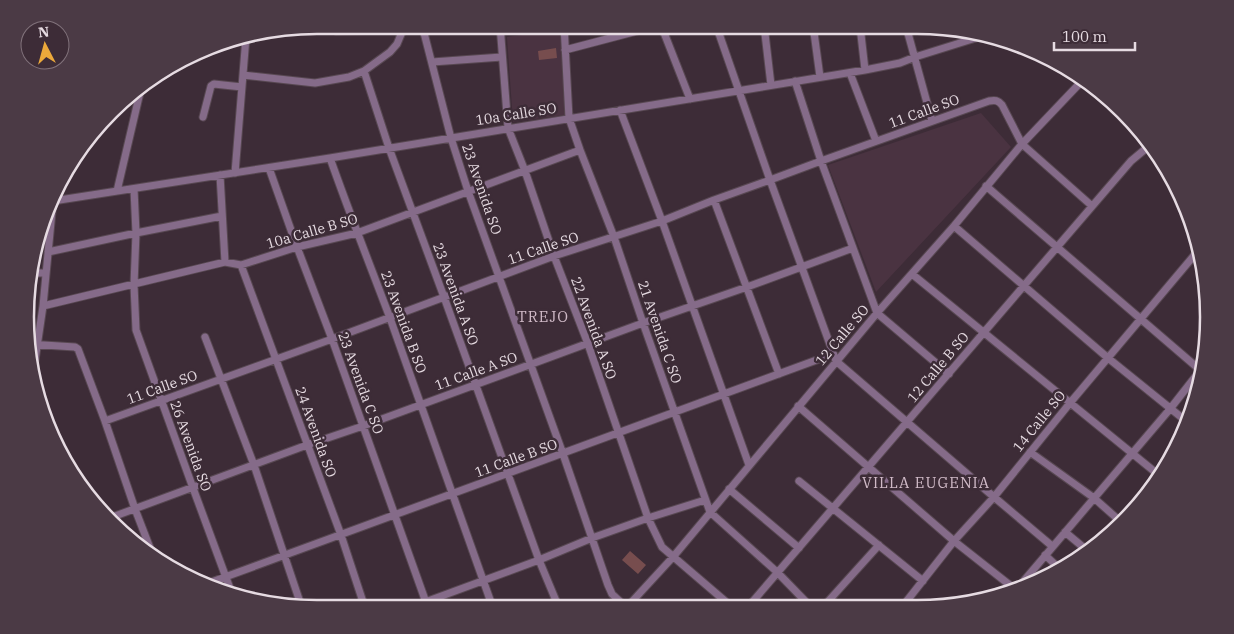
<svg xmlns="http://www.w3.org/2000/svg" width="1234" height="634" font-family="'IBM Plex Serif',serif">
<rect width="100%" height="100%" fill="#3d2c37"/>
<path fill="#4a3341" d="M560 30 565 115 513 122 507 37Z
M981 113 1011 147 876 292 828 165Z"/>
<path fill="#774d4e" d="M556 48 557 58 539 60 538 51Z
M630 551 646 565 638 574 622 560Z"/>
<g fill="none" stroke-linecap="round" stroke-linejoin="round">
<defs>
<path id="minor" d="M422 25 451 138 468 191 563 454 608 585 612 594 626 607
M500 25 508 128 525 171 554 256 588 344 648 518 662 547 732 607
M564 25 569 118 580 150 614 237 643 323 710 512 777 572 811 607
M661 25 690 99
M716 25 770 180 836 361 994 497 1052 546
M764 25 771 85
M813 25 820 77
M860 26 865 70
M906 26 932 121
M336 31 398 30 403 31
M565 50 660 25
M188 60C193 59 200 59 201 52
M432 62 502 57
M364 71 389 148 444 297 539 560 559 608
M850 73 876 141
M243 75 315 83 349 77 364 71 390 52 397 44 405 25
M795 81 821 161 877 313 949 374
M620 110 662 221 749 465
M203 117 211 86 214 84 242 87
M330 158C349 212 370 265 390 318 425 414 458 511 493 608
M269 168 297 247 332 339 428 608
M235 173 246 37
M220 175 225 262
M986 186 1199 369
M134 189 136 233 134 285 136 330 193 488 231 591
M117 191 142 84
M714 200 779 374
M53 201 330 158 865 70 900 63 915 57 979 37
M954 226 1108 358 1186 421
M48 252 136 233 222 216
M241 265 341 535 365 608
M30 273H46
M912 274 1160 476
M43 306 225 262 241 265 297 247 357 233 580 150
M205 337 254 465 302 608
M28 344 75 347 78 349 105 421 135 509 152 553
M33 374 43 306 53 201
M798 406 954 541 1016 590
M105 421 332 339 554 256 662 221 714 200 770 180 821 161 989 101C995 100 998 100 1002 105L1022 144 1092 206
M1030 452 1094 498 1121 522
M799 481 923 581
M729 489 799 548
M107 519 307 445 363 426 643 323 747 287 853 248
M1065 532 1089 552
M1045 555 1060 569
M206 584 833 354
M1016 590 1170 409 1199 372
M627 607 673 557 877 313 954 226 1022 144 1081 82
M748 607 1131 161 1149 146
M823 607 879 545
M902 607 954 541 994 497 1070 403 1197 252
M409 608 539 560 592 538 648 518 705 500"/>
</defs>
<use href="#minor" stroke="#584852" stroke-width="9"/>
<use href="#minor" stroke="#856b89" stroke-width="7"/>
</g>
<g text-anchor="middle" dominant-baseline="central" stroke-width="5" stroke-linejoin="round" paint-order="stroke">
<g font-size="14" fill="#e6dbe2" stroke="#3d2c37">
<text transform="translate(924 111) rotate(-20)">11 Calle SO</text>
<text transform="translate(516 114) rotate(-9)">10a Calle SO</text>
<text transform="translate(482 189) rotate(71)">23 Avenida SO</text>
<text transform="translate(312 231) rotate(-16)">10a Calle B SO</text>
<text transform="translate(543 248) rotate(-19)">11 Calle SO</text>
<text transform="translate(456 294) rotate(70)">23 Avenida A SO</text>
<text transform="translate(404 322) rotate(70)">23 Avenida B SO</text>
<text transform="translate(594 328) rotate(70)">22 Avenida A SO</text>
<text transform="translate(660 332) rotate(71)">21 Avenida C SO</text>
<text transform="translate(842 335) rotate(-50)">12 Calle SO</text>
<text transform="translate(938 367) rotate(-50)">12 Calle B SO</text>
<text transform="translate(476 371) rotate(-20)">11 Calle A SO</text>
<text transform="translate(361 383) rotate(70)">23 Avenida C SO</text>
<text transform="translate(162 387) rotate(-20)">11 Calle SO</text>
<text transform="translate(1039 421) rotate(-51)">14 Calle SO</text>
<text transform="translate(316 432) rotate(70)">24 Avenida SO</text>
<text transform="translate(191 446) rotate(70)">26 Avenida SO</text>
<text transform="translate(516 458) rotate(-20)">11 Calle B SO</text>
</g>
<g font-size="15" letter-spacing="1" fill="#d0bac7" stroke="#3d2c37">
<text x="543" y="316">TREJO</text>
<text x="926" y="482">VILLA EUGENIA</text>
</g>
</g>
<path d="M0 0H1234V634H0ZM317 34H917A283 283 0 0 1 1200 317V317A283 283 0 0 1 917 600H317A283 283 0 0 1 34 317V317A283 283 0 0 1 317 34Z" fill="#4b3a45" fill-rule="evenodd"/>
<path fill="none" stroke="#e6dbe2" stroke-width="2.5" d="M317 34H917A283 283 0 0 1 1200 317V317A283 283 0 0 1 917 600H317A283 283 0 0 1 34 317V317A283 283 0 0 1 317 34Z"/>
<g transform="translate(45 45) rotate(354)"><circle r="24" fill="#3d2c37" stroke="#81727b"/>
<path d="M0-4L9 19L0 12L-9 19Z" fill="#eca93b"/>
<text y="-8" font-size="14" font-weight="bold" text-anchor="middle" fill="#e6dbe2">N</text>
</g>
<path d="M1054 42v8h81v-8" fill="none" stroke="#e6dbe2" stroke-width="2.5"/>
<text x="1062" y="42" font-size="15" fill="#e6dbe2" stroke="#3d2c37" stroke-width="4" paint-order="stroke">100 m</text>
</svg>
